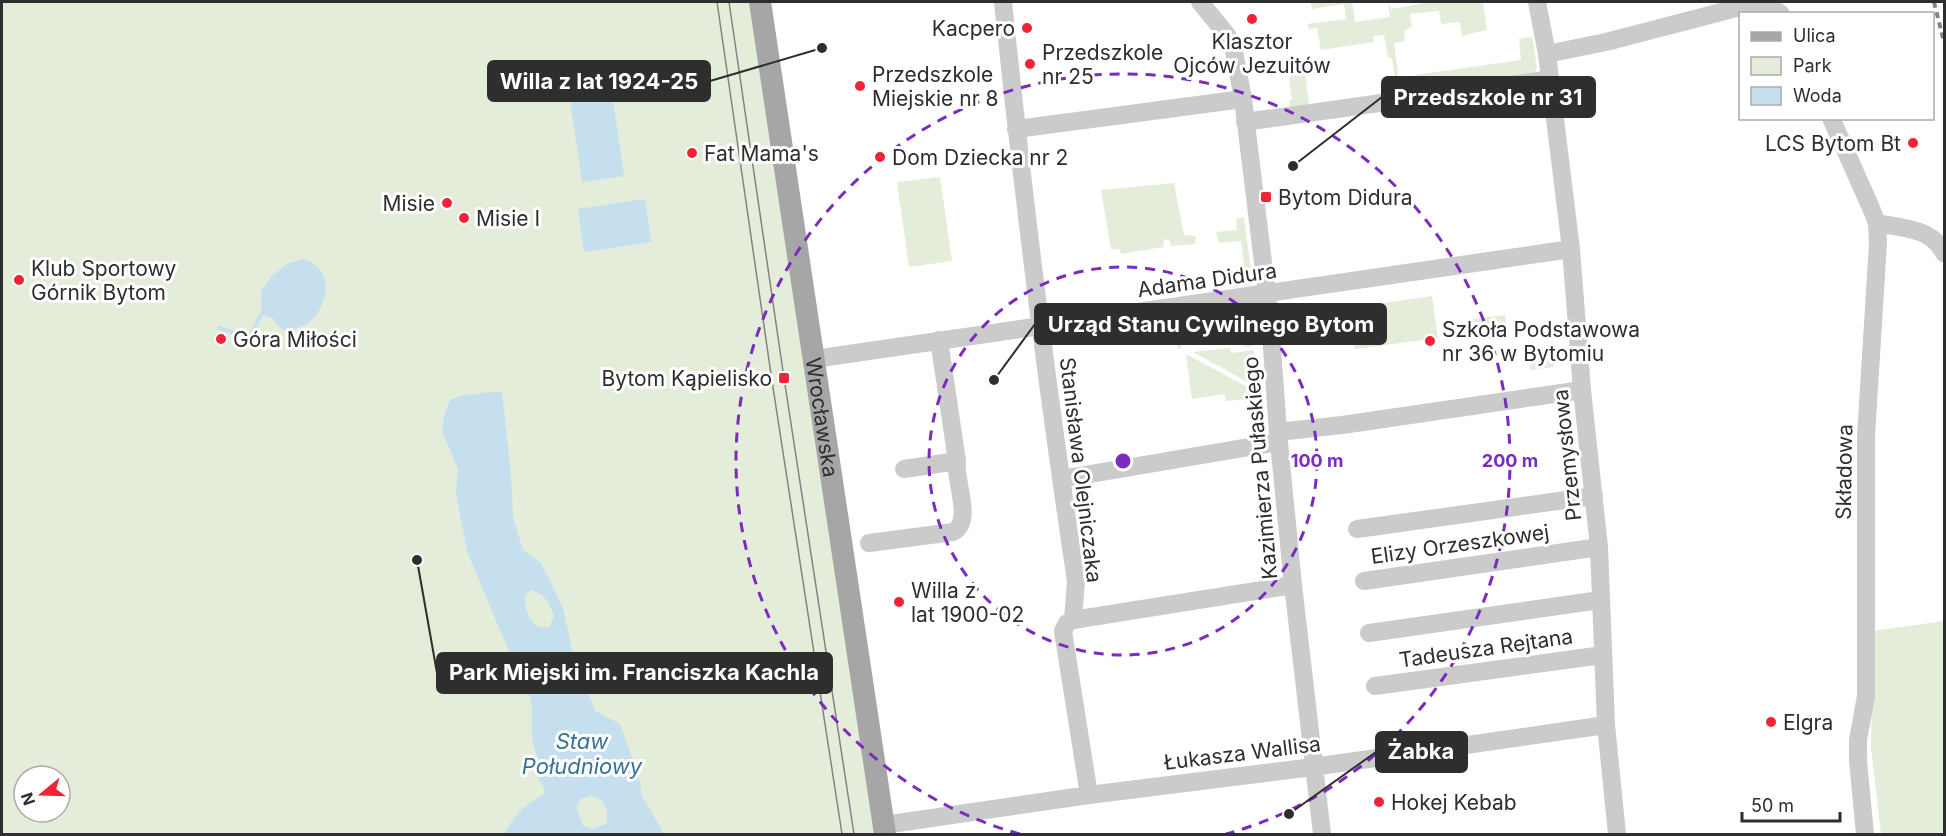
<svg xmlns="http://www.w3.org/2000/svg" width="1946" height="836" font-family="Inter,sans-serif">
<rect width="100%" height="100%" fill="#fff"/>
<path fill="#e4ecda" fill-rule="evenodd" d="M2 2H749L875 834H2ZM24 776H60V812H24Z
M1310 2H1352L1355 22 1390 17 1388 2 1391 9 1431 2H1483L1487 30 1462 36 1460 22 1441 24 1439 11 1410 14 1412 26 1404 31 1405 41 1394 43 1400 90H1397L1392 58H1388L1384 35 1373 36 1374 42 1321 50 1317 28 1309 29 1307 24 1346 19 1344 4 1312 9Z
M1529 37 1532 38 1533 41 1537 68 1535 72 1417 90 1415 75 1521 60 1519 39Z
M1303 59 1309 104 1290 108 1289 101 1292 100 1289 79 1290 78 1289 71 1287 68H1290V62Z
M940 177 952 261 909 267 897 182Z
M1174 183 1184 235 1196 236 1195 244 1171 246 1169 239 1164 240 1163 247 1121 254 1119 249H1111L1101 190Z
M1244 217 1253 285 1229 288 1228 281 1246 280 1241 241 1219 243 1216 232 1237 230 1236 219Z
M1432 296 1438 338 1355 349 1349 308Z
M1251 310 1255 345 1245 347 1242 319 1179 325 1181 348 1178 349 1175 320Z
M1505 315 1507 332 1473 336 1471 319Z
M1230 348 1231 353 1254 350 1258 388 1193 352Z
M1552 351 1554 367 1530 370 1529 354Z
M1186 354 1257 392 1258 398 1226 401 1225 394 1192 399Z
M1944 621V834H1881L1871 747 1873 631Z"/>
<path fill="#c5dfee" fill-rule="evenodd" d="M610 80 624 176 582 182 568 86Z
M645 199 651 242 584 252 578 209Z
M303 259C333 267 330 302 311 321 306 325 296 328 290 332L280 328 272 318 261 315V291L273 275 287 264Z
M502 392 511 475 513 518 523 550 541 563 563 608 572 650 595 711 620 724 639 778 642 796 664 834H504C509 823 522 807 533 801 538 797 540 797 545 793L544 787 539 781 537 757 532 739V706L529 694 523 685 467 551 456 493 458 469 442 431 444 416 450 400 461 396 478 394 479 393ZM531 590C546 595 549 602 554 616L550 627C532 632 524 611 525 596ZM591 796C605 797 610 811 606 824L592 829 583 825 576 807 581 799Z"/>
<g fill="none" stroke-linecap="round" stroke-linejoin="round">
<path stroke="#c5dfee" stroke-width="4" d="M220 328 237 334 251 335 261 315"/>
<path stroke="#cbcbcb" stroke-width="18" d="M1003 2C1023 195 1047 388 1076 581L1073 620 1067 623 1063 631 1089 795
M1200 2 1227 35 1233 46 1243 99 1270 320 1278 432 1293 585 1322 834
M1537 2 1547 54 1571 249 1582 390 1599 547 1606 725 1617 834
M1547 54 1606 42 1748 5 1772 7 1781 14
M1831 118 1871 208 1877 223 1878 243 1866 436V696L1858 740V761L1865 834
M1245 122 1551 79
M1016 129 1243 99
M1877 223C1902 228 1932 228 1944 253
M814 359 1571 249
M1278 432 1342 425 1582 390
M904 469 957 461 939 340
M1061 479 1279 442
M1357 529 1594 496
M869 543 953 532C974 521 954 481 957 461
M1364 581 1599 547
M1073 620 1293 585
M1369 633 1600 600
M1375 686 1603 655
M884 825 1089 795 1313 767 1606 725"/>
<path stroke="#a6a6a6" stroke-width="22" id="s1" d="M760 2 885 834"/>
<path stroke="#838383" stroke-width="1.5" d="M717 2 772 381 842 834
M729 2 784 378 854 834"/>
<path stroke="#838383" stroke-width="4" stroke-dasharray="6 4.5" stroke-linecap="butt" d="M1934 2 1944 42"/>
</g>
<g fill="none" stroke="#7b2cbf" stroke-width="3" stroke-dasharray="10 8">
<circle cx="1123" cy="461" r="194"/>
<path d="M1020 834A387 387 0 1 1 1226 834"/>
</g>
<g fill="#f22337" stroke="#fff" stroke-width="2">
<circle cx="1252" cy="19" r="6"/>
<circle cx="1027" cy="28" r="6"/>
<circle cx="1030" cy="64" r="6"/>
<circle cx="860" cy="86" r="6"/>
<circle cx="1913" cy="143" r="6"/>
<circle cx="692" cy="153" r="6"/>
<circle cx="880" cy="157" r="6"/>
<rect x="1260" y="191" width="12" height="12" rx="3"/>
<circle cx="447" cy="203" r="6"/>
<circle cx="464" cy="218" r="6"/>
<circle cx="19" cy="280" r="6"/>
<circle cx="221" cy="339" r="6"/>
<circle cx="1430" cy="341" r="6"/>
<rect x="778" y="372" width="12" height="12" rx="3"/>
<circle cx="899" cy="602" r="6"/>
<circle cx="1771" cy="722" r="6"/>
<circle cx="1379" cy="802" r="6"/>
</g>
<g text-anchor="middle" dominant-baseline="central" stroke-width="6" stroke-linejoin="round" paint-order="stroke">
<g font-size="21" fill="#2e2e2e" stroke="#fff" text-anchor="start">
<text x="1015" y="28" text-anchor="end">Kacpero</text>
<text x="1252" y="41" text-anchor="middle">Klasztor<tspan x="1252" dy="24">Ojców Jezuitów</tspan></text>
<text x="1042" y="52">Przedszkole<tspan x="1042" dy="24">nr 25</tspan></text>
<text x="872" y="74">Przedszkole<tspan x="872" dy="24">Miejskie nr 8</tspan></text>
<text x="1901" y="143" text-anchor="end">LCS Bytom Bt</text>
<text x="704" y="153">Fat Mama's</text>
<text x="892" y="157">Dom Dziecka nr 2</text>
<text x="1278" y="197">Bytom Didura</text>
<text x="435" y="203" text-anchor="end">Misie</text>
<text x="476" y="218">Misie I</text>
<text x="31" y="268">Klub Sportowy<tspan x="31" dy="24">Górnik Bytom</tspan></text>
<text x="1442" y="329">Szkoła Podstawowa<tspan x="1442" dy="24">nr 36 w Bytomiu</tspan></text>
<text x="233" y="339">Góra Miłości</text>
<text x="772" y="378" text-anchor="end">Bytom Kąpielisko</text>
<text x="911" y="590">Willa z<tspan x="911" dy="24">lat 1900-02</tspan></text>
<text x="1783" y="722">Elgra</text>
<text x="1391" y="802">Hokej Kebab</text>
</g>
<g font-size="21" fill="#2e2e2e" stroke="#fff">
<text transform="translate(1207 280) rotate(-8)">Adama Didura</text>
<text stroke="none"><textPath href="#s1" startOffset="420">Wrocławska</textPath></text>
<text transform="translate(1567 455) rotate(-96)">Przemysłowa</text>
<text transform="translate(1260 468) rotate(-95)">Kazimierza Pułaskiego</text>
<text transform="translate(1081 470) rotate(83)">Stanisława Olejniczaka</text>
<text transform="translate(1844 472) rotate(-89)">Składowa</text>
<text transform="translate(1460 544) rotate(-8)">Elizy Orzeszkowej</text>
<text transform="translate(1486 648) rotate(-8)">Tadeusza Rejtana</text>
<text transform="translate(1242 753) rotate(-7)">Łukasza Wallisa</text>
</g>
<g font-size="22" font-style="italic" fill="#367396" stroke="#fff">
<text x="582" y="741">Staw<tspan x="582" dy="25">Południowy</tspan></text>
</g>
</g>
<circle cx="1123" cy="461" r="9" fill="#7b2cbf" stroke="#fff" stroke-width="3"/>
<g font-size="18" text-anchor="middle" font-weight="bold" fill="#7b2cbf" stroke="#fff" stroke-width="6" stroke-linejoin="round" paint-order="stroke">
<text x="1317" y="467">100 m</text>
<text x="1510" y="467">200 m</text>
</g>
<path fill="none" stroke="#2e2e2e" stroke-width="2" d="M822 48L710 81M1293 166L1382 97M994 380L1035 324M417 560L437 673M1289 814L1376 752"/>
<g fill="#2e2e2e" stroke="#fff" stroke-width="2">
<circle cx="822" cy="48" r="6"/>
<circle cx="1293" cy="166" r="6"/>
<circle cx="994" cy="380" r="6"/>
<circle cx="417" cy="560" r="6"/>
<circle cx="1289" cy="814" r="6"/>
</g>
<g fill="#2e2e2e" stroke="#2e2e2e" stroke-width="2">
<rect x="488" y="61" width="222" height="40" rx="6"/>
<rect x="1382" y="77" width="213" height="40" rx="6"/>
<rect x="1035" y="304" width="351" height="40" rx="6"/>
<rect x="437" y="653" width="395" height="40" rx="6"/>
<rect x="1376" y="732" width="91" height="40" rx="6"/>
</g>
<g font-size="22" text-anchor="middle" font-weight="bold" fill="#fff">
<text x="599" y="89">Willa z lat 1924-25</text>
<text x="1488" y="105">Przedszkole nr 31</text>
<text x="1211" y="332">Urząd Stanu Cywilnego Bytom</text>
<text x="634" y="680">Park Miejski im. Franciszka Kachla</text>
<text x="1421" y="759">Żabka</text>
</g>
<rect width="1946" height="836" fill="none" stroke="#2e2e2e" stroke-width="6"/>
<rect x="1739" y="12" width="195" height="108" fill="#ffffff" stroke="#ababab" stroke-width="1.5"/>
<rect x="1751" y="32" width="30" height="9" fill="#a6a6a6" stroke="#ababab" stroke-width="1.5"/>
<text x="1793" y="42" font-size="18" fill="#2e2e2e">Ulica</text>
<rect x="1751" y="57" width="30" height="18" fill="#e4ecda" stroke="#ababab" stroke-width="1.5"/>
<text x="1793" y="72" font-size="18" fill="#2e2e2e">Park</text>
<rect x="1751" y="87" width="30" height="18" fill="#c5dfee" stroke="#ababab" stroke-width="1.5"/>
<text x="1793" y="102" font-size="18" fill="#2e2e2e">Woda</text>
<g transform="translate(42 794) rotate(251)"><circle r="28" fill="#ffffff" stroke="#ababab" stroke-width="1.5"/>
<path d="M0-4.5L10 22L0 15L-10 22Z" fill="#f22337"/>
<text y="-9" font-size="16" font-weight="bold" text-anchor="middle" fill="#2e2e2e">N</text>
</g>
<path d="M1742 812v9h98v-9" fill="none" stroke="#2e2e2e" stroke-width="3"/>
<text x="1751" y="812" font-size="18" fill="#2e2e2e" stroke="#ffffff" stroke-width="4.5" paint-order="stroke">50 m</text>
</svg>
